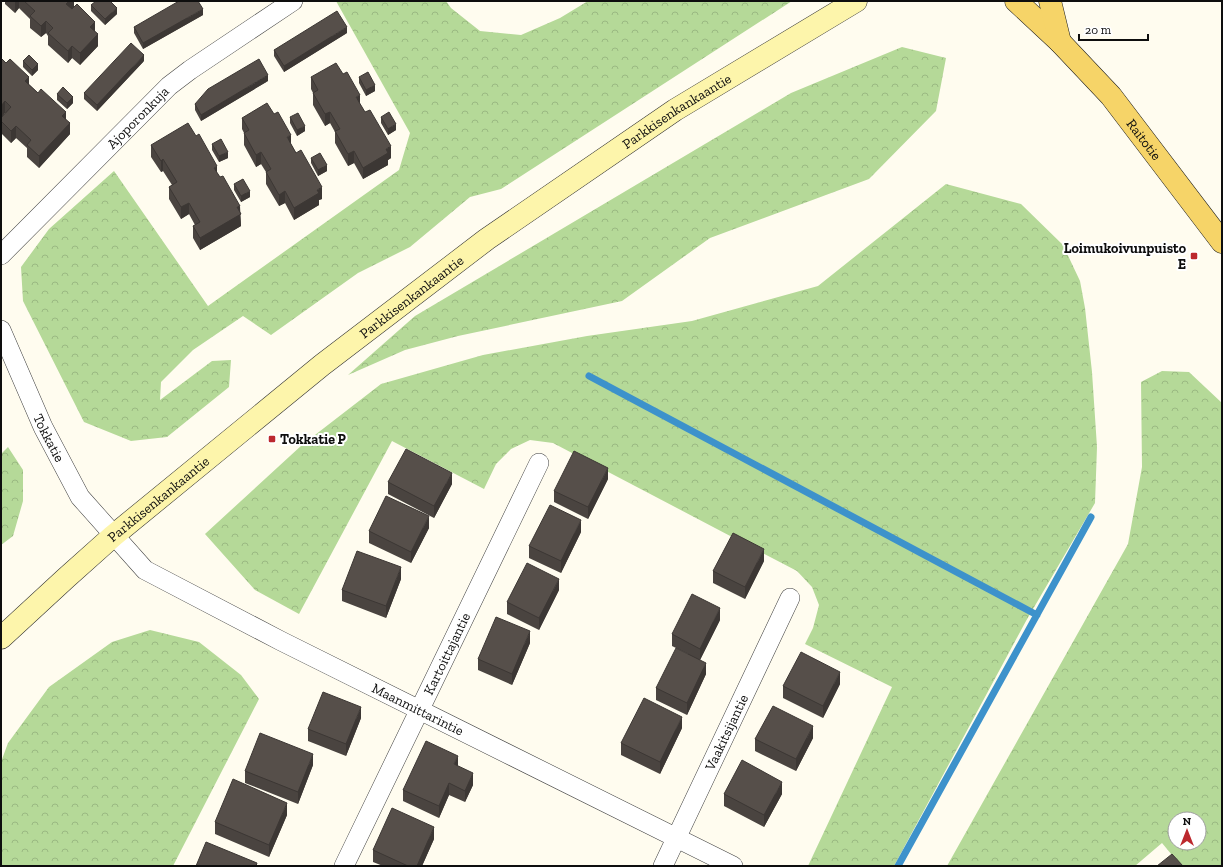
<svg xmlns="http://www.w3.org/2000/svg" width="1223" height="867" font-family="'Zilla Slab',serif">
<defs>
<pattern id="forest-crowns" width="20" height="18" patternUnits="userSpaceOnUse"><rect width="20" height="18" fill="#b5d998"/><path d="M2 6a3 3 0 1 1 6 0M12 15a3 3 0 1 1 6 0" fill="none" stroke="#9ab982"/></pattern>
</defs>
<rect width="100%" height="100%" fill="#fffcef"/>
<path fill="url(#forest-crowns)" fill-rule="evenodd" d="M336 1H446L451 8 480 31 521 35 560 18 588 1H792L501 189 470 197 410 247 358 273 271 335 243 316 193 350 161 382 160 400 212 361 231 360 229 387 167 437 131 441 84 422 23 301 21 267 49 229 114 171 208 306 399 170 410 133Z
M902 47 946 58 936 111 869 179 710 238 622 301 458 336 405 350 348 375 415 316 791 93Z
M946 184 1021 204 1063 245 1080 281 1085 308 1092 372 1097 447 1095 503 1026 621 894 866H808L892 687 805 644 813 628 819 605 812 587 797 571 553 443 530 440 511 449 496 464 484 489 392 441 299 614 255 590 205 534 302 445 381 384 483 355 587 336 692 321 818 286Z
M1162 371 1189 372 1222 403V866H1181L1162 843 1135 866H947L1128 544 1142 467 1141 382ZM1175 819H1199V843H1175Z
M8 447 23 470V501L13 536 1 545V454Z
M150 630 199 642 241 675 259 699 173 866H1V762L8 743 49 687 112 642Z"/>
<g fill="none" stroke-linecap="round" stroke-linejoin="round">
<path stroke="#3d92cb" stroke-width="7" d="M589 376 1037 615
M898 866 1091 517"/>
<defs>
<g id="minor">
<path id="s1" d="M1 255 169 86 190 70 293 1"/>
<path id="s2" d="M1 330 43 427 80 497 145 570 281 641 733 866"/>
<path id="s3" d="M344 866 539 463"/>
<path id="s4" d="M663 866 790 598"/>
</g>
<g id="secondary">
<path id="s5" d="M1 638 66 578 113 536 322 365 487 239 675 110 856 1"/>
</g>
<g id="primary">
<path id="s6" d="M1016 1 1060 42 1111 96 1222 242"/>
<path d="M1050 1 1060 42"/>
</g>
</defs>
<use href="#minor" stroke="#414141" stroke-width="20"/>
<use href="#secondary" stroke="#303030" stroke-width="23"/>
<use href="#primary" stroke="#1f1f1f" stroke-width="23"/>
<use href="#minor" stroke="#fff" stroke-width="19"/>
<use href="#secondary" stroke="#fdf5ab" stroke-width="22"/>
<use href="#primary" stroke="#f6d468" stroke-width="22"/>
</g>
<path fill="#4a4440" d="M5 1H74V7L95 31 98 46 80 65 72 58 68 63 48 45V36L46 33 41 37 30 28V19L19 8 15 13 5 4Z
M91 5 117 14 105 25 91 11Z
M203 15 143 49 134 33V27Z
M347 33 284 72 274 56V50Z
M1 58 66 119 70 134 39 168 27 157V148L16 138 11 143 1 133V118L6 113H5L1 118Z
M23 61 38 70 32 76 23 67Z
M144 61 97 111 84 99V93Z
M311 77 360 104 391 158 388 160V165L363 179 354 163 348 166 335 143V132L330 123 325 126 313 105V93L311 89Z
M359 77 375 91 366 96 359 83Z
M268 81 201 121 195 110V104Z
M57 94 73 103 67 109 57 100Z
M290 117 305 131 297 136 290 123Z
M381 117 396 130 388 135 381 123Z
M242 118 291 144 322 199 319 200V205L294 220 285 203 279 206 266 184V172L261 164 256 167 244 145V133L242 129Z
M212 144 228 158 219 162 212 150Z
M151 145 217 173 240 213 241 226 200 250 193 238V226L195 225 189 214 181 219 169 199V187L172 185 163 171 161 172 151 157Z
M311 158 327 171 318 176 311 163Z
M234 184 250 197 241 202 234 190Z
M608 479 588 519 554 502V491Z
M388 482 452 484 434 518 388 494Z
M429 528 411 563 369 543V531Z
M581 532 561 573 529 558V546Z
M764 561 745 599 713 583V571Z
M401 579 386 618 342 601V590Z
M559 590 539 630 507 614V602Z
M720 620 700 660 706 674 687 715 656 700V688L688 654 672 646V634Z
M530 643 512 685 478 670V659Z
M840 684 823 718 783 698V686Z
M361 718 346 756 308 741V729Z
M682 728 660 774 621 755V743Z
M813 738 796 771 755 751V739Z
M313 765 298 804 245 783V771Z
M458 766 473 785 465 802 449 795 439 818 403 801V790Z
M724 794H782L764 827 724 806Z
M287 815 269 857 215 834V822Z
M434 839 422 866H383L373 862V850Z"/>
<path fill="#3c3734" d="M15 1H19V8L15 13Z
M69 1H74V7L66 16V4Z
M117 8V14L105 25V19Z
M203 9V15L143 49V43Z
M46 21V33L41 37V26Z
M95 22V33L90 27Z
M347 27V33L284 72V66Z
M98 34V46L80 65V53Z
M72 46V58L68 63V51Z
M144 55V61L97 111V105Z
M38 64V70L32 76V70Z
M268 75V81L201 121V115Z
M29 77V88L25 81Z
M375 85V91L366 96V90Z
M360 95V106L356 97Z
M73 97V103L67 109V103Z
M5 101V113L1 118V106Z
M66 112V123L62 116Z
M330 112V123L325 126V114Z
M70 123V134L39 168V156Z
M396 124V130L388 135V129Z
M16 126V138L11 143V131Z
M305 126V131L297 136V130Z
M291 135V147L287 137Z
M391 146V158L388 160V165L363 179V168L386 149Z
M354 151V163L348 166V154Z
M228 152V158L219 162V156Z
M261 152V164L256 167V155Z
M163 159V171L161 172V161Z
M327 165V171L318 176V170Z
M217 166V177L214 168Z
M322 187V199L319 200V205L294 220V208L317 190Z
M250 191V197L241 202V196Z
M285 191V203L279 206V195Z
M189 203V214L181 219V207Z
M240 206 241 226 200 250V238L237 207Z
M608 468V479L588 519V507Z
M452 473V484L434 518V506Z
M429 516V528L411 563V552Z
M581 520V532L561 573V561Z
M764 549V561L745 599V587Z
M401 567V579L386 618V606Z
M559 579V590L539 630V618Z
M720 608V620L700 660V649Z
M530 631V643L512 685V674Z
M706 663V674L687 715V703Z
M840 672V684L823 718V706Z
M361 707V718L346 756V744Z
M682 717V728L660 774V762Z
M813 726V738L796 771V759Z
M313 754V765L298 804V792Z
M458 756V768L454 764Z
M473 773V785L465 802V791Z
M782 782V794L764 827V815Z
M449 783V795L439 818V806Z
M287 803V815L269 857V845Z
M434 827V839L422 866H417Z"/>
<path fill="#564f4a" stroke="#3c3734" d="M24 1H69L66 4 72 9 77 4 95 22 90 27 98 34 80 53 72 46 68 51 48 33 53 28 46 21 41 26 30 16 35 11Z
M96 1H110L117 8 105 19 91 5Z
M179 1H198L203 9 143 43 134 27Z
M337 11 347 27 284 66 274 50Z
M131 43 144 55 97 105 84 93Z
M29 55 38 64 32 70 23 61Z
M1 58 6 63 10 59 29 77 25 81 38 93 41 89 66 112 62 116 70 123 39 156 27 145 31 140 16 126 11 131 1 121V118L11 107 5 101 1 106Z
M259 59 268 75 201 115 195 104 208 89Z
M336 63 343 74 347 72 360 95 356 97 365 112 370 110 391 146 386 149 388 153 363 168 354 151 348 154 335 131 340 129 330 112 325 114 313 93 318 90 311 77Z
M368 72 375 85 366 90 359 77Z
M63 87 73 97 67 103 57 94Z
M267 103 274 114 278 112 291 135 287 137 296 153 301 150 322 187 317 190 319 193 294 208 285 191 279 195 266 172 271 169 261 152 256 155 244 133 249 130 242 118Z
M389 112 396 124 388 129 381 117Z
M298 113 305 126 297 130 290 117Z
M188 123 196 136 199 134 217 166 214 168 220 177 223 176 240 206 237 207 241 214 200 238 193 226 200 222 189 203 181 207 169 187 177 182 163 159 161 161 151 145Z
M221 139 228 152 219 156 212 144Z
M320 153 327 165 318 170 311 158Z
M243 179 250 191 241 196 234 184Z
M406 449 452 473 434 506 388 482Z
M574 451 608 468 588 507 554 491Z
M386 496 429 516 411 552 369 531Z
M550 505 581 520 561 561 529 546Z
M733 533 764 549 745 587 713 571Z
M357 551 401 567 386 606 342 590Z
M527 563 559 579 539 618 507 602Z
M692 594 720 608 700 649 672 634Z
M496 617 530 631 512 674 478 659Z
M676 648 706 663 687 703 656 688Z
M801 652 840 672 823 706 783 686Z
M323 692 361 707 346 744 308 729Z
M644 698 682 717 660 762 621 743Z
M773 706 813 726 796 759 755 739Z
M260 733 313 754 298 792 245 771Z
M426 741 458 756 454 764 473 773 465 791 449 783 439 806 403 790Z
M742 760 782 782 764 815 724 794Z
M233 779 287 803 269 845 215 822Z
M392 808 434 827 417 866H408L373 850Z
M206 842 257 863 256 866H196Z
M1172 854 1183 866H1157Z"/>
<g fill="#bc282e" stroke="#fff" stroke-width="1.5">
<rect x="1190" y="252" width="8" height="8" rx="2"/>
<rect x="268" y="435" width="8" height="8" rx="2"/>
</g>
<g text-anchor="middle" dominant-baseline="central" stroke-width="4" stroke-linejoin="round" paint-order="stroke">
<g font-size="14" fill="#0e0e0e" stroke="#fff">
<text stroke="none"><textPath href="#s5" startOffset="858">Parkkisenkankaantie</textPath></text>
<text stroke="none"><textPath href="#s1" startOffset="194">Ajoporonkuja</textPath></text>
<text stroke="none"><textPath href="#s6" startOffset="189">Raitotie</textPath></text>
<text stroke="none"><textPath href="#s5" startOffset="534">Parkkisenkankaantie</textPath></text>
<text stroke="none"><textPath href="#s2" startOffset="118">Tokkatie</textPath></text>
<text stroke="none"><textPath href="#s5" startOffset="210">Parkkisenkankaantie</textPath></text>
<text stroke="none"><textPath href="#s3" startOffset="236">Kartoittajantie</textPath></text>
<text stroke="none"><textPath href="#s2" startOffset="589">Maanmittarintie</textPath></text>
<text stroke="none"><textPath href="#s4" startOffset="148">Vaakitsijantie</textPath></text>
</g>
<g font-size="14" font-weight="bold" fill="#0e0e0e" stroke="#fff" text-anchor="end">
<text x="1186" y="248">Loimukoivunpuisto<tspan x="1186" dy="16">E</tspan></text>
<text x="280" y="439" text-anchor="start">Tokkatie P</text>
</g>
</g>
<rect width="1223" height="867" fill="none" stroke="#0e0e0e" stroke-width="4"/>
<g transform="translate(1187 831)"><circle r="19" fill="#ffffff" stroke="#9f9f9f"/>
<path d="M0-3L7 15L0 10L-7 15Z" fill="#bc282e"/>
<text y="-6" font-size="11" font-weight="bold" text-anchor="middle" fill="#0e0e0e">N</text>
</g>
<path d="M1079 34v6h69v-6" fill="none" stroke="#0e0e0e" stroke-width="2"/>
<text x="1085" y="34" font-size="12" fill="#0e0e0e" stroke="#ffffff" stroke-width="3" paint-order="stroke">20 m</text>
</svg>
